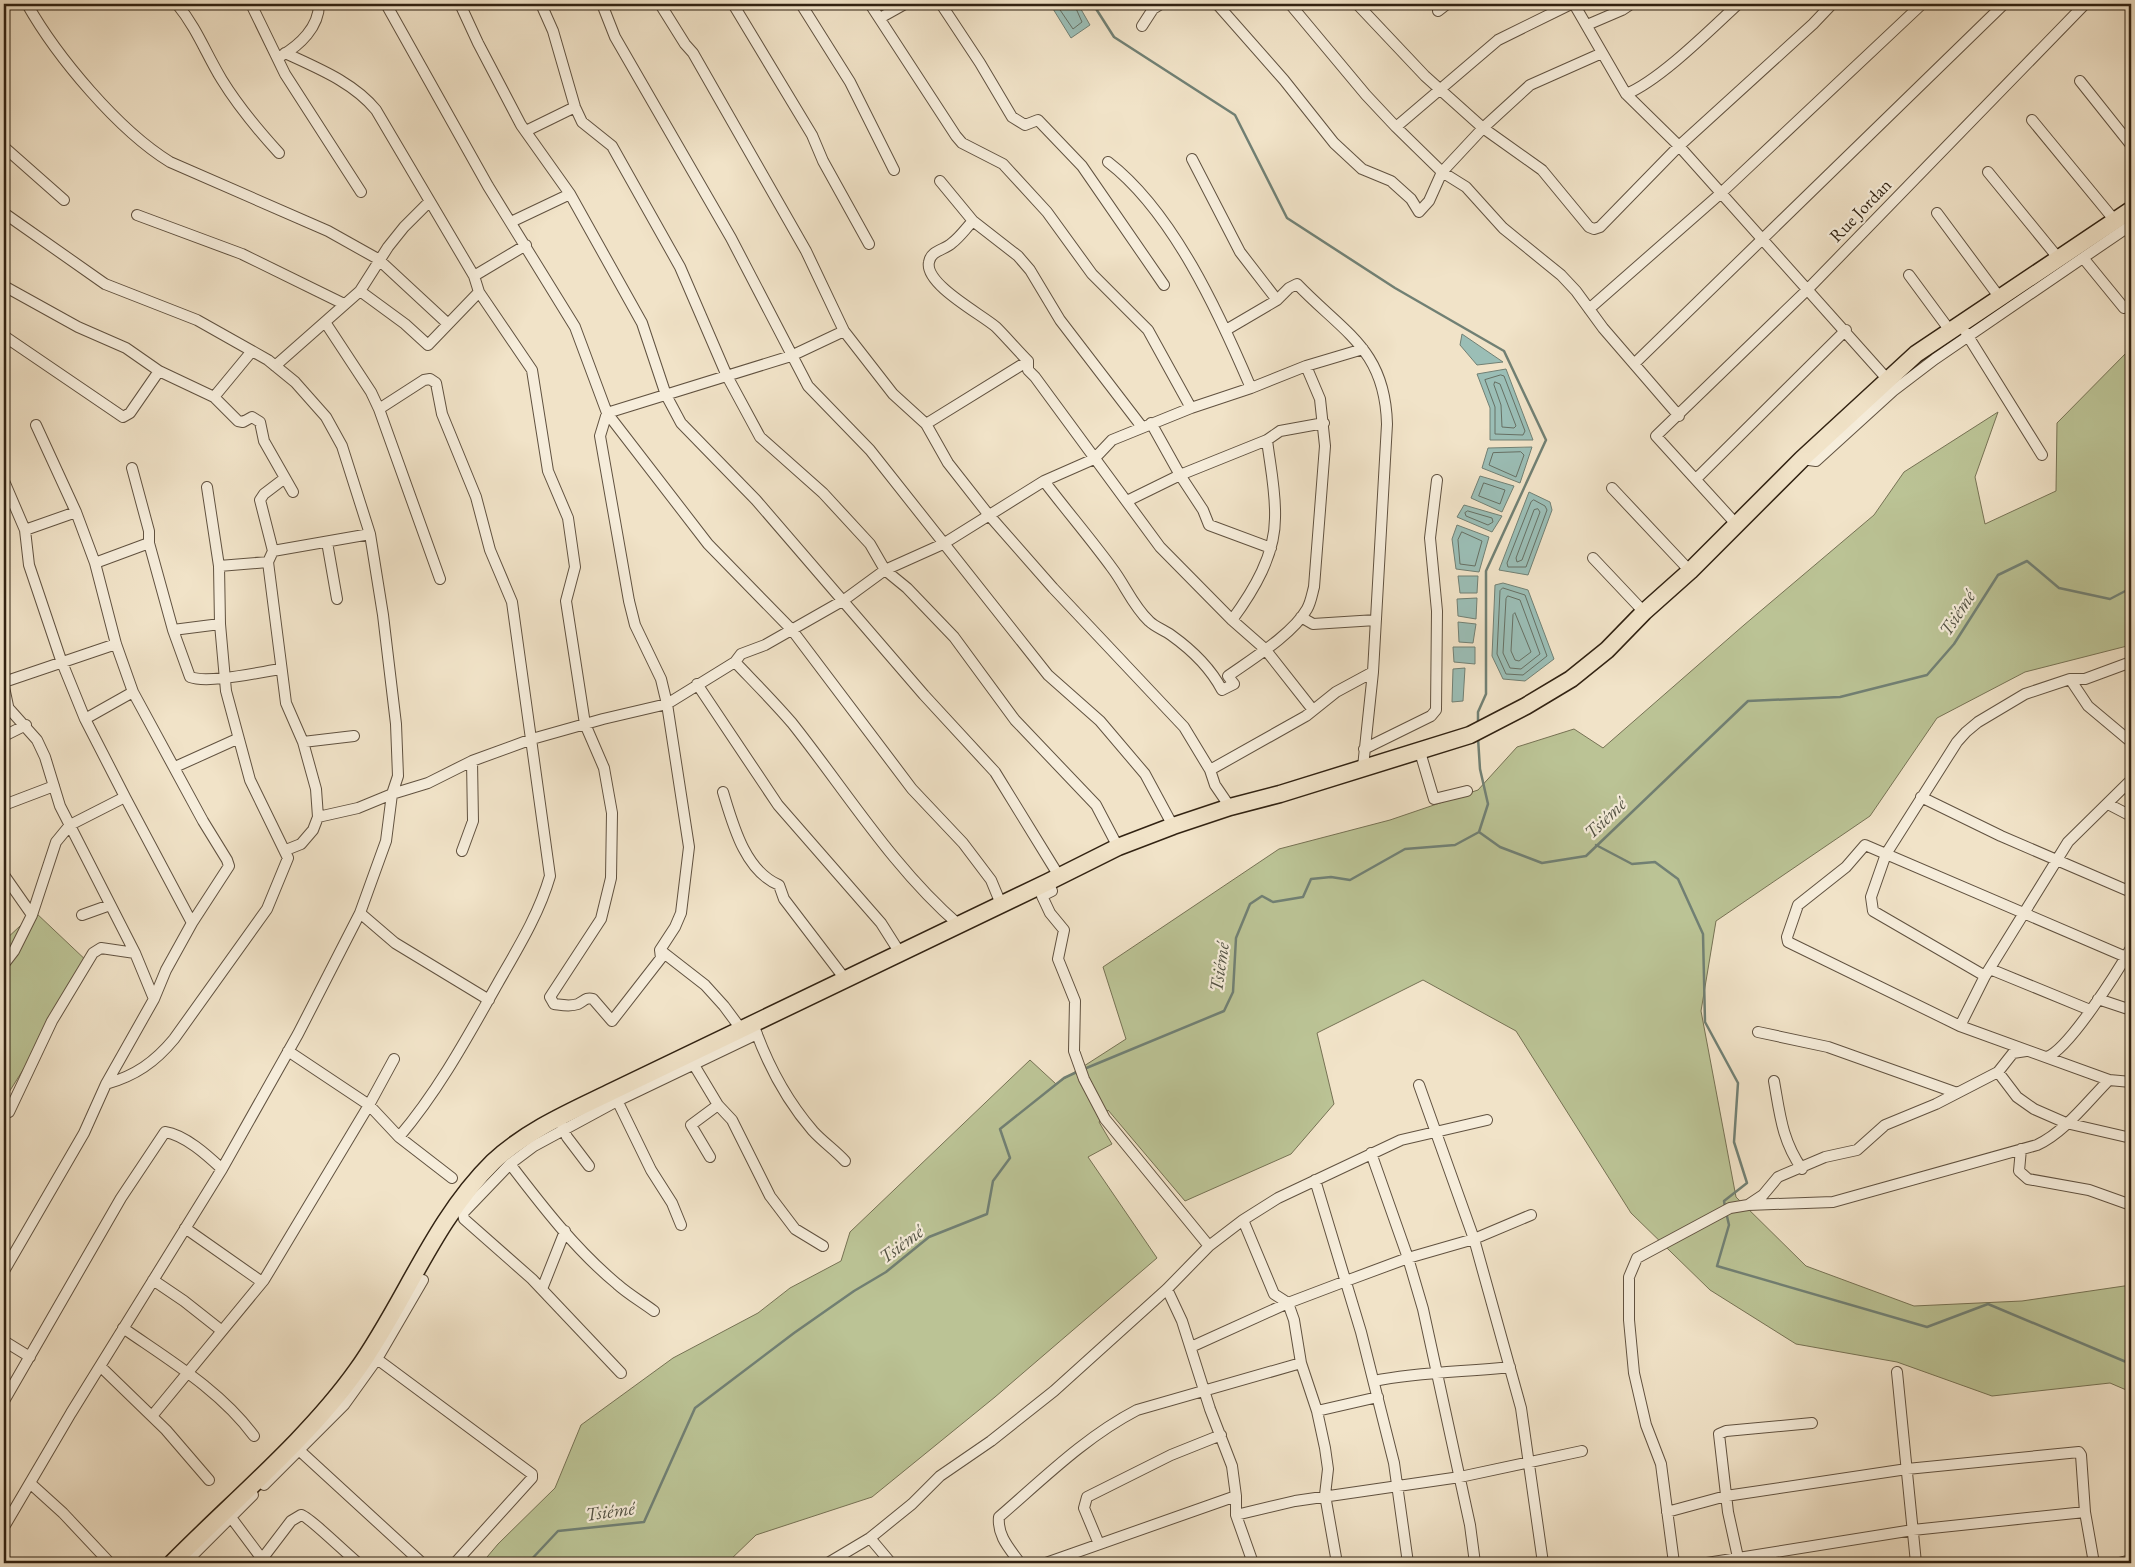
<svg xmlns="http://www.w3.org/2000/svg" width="2135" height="1567" font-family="'EB Garamond',serif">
<rect width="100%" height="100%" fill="#f1e3c8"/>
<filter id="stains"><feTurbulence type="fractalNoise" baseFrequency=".004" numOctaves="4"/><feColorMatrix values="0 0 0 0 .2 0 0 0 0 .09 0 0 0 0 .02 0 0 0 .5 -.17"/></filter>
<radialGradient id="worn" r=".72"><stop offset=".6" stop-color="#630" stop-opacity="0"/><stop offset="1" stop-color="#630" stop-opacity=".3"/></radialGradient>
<path fill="#bbc395" stroke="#767254" d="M2131 348V645L2025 672 1937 718 1870 816 1716 921 1701 1011 1736 1197 1806 1266 1914 1306 2022 1301 2131 1285V1392L2110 1383 1992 1396 1897 1362 1796 1344 1710 1290 1631 1213 1516 1031 1423 980 1317 1033 1334 1104 1291 1154 1185 1201 1108 1110 1099 1122 1112 1144 1088 1157 1157 1258 995 1397 872 1497 756 1535 727 1563H482L498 1544 555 1488 581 1425 673 1358 758 1313 790 1288 841 1261 850 1232 1030 1060 1056 1084 1126 1039 1103 967 1279 849 1390 820 1478 790 1517 747 1574 729 1603 748 1744 625 1874 515 1904 472 1998 412 1975 477 1985 524 2056 491 2057 423Z
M35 912 90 964 4 1100V941Z"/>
<path fill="#9bbeb6" stroke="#718074" d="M1050 4H1078L1090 25 1071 38Z
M1462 334 1503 362 1477 365 1460 345Z
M1506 369 1533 440H1490V408L1477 374Z
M1532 447 1520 483 1482 468 1488 448Z
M1480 476 1514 486 1502 512 1471 498Z
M1529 492 1550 502 1552 510 1528 575 1499 570Z
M1464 505 1502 516 1492 532 1457 517Z
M1457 525 1489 537 1479 572 1456 569 1452 539Z
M1458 576H1478L1477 593H1460Z
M1503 583 1528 590 1554 659 1525 681 1503 679 1492 656 1495 585Z
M1477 598 1476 619 1458 616 1457 599Z
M1458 622 1476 624 1473 643 1459 642Z
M1453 647H1475V664L1454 662Z
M1465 668 1463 701 1452 702 1453 669Z"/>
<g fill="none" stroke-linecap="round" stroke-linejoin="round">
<path stroke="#667064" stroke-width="1" d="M1056 4 1073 29 1082 22 1074 4
M1501 375 1504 376 1525 431 1523 435 1495 434V407L1485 380Z
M1495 382 1500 384 1516 426 1514 428 1502 427 1501 405 1494 385Z
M1521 452 1524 455 1516 477 1489 465 1493 453Z
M1484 483 1505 490 1500 504 1479 496Z
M1534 500 1545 506 1547 510 1526 567H1508L1507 563 1531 502Z
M1538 509 1540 512 1522 560 1517 562 1516 558 1534 510Z
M1468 511 1492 518 1493 522 1488 525 1466 516 1465 513Z
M1462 532 1482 541 1475 566 1460 564 1458 540Z
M1503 588 1525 595 1547 656 1523 675 1506 674 1497 654 1500 591Z
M1508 596 1520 600 1540 654 1521 669 1510 668 1503 653 1506 599Z
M1515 613 1531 652 1519 661 1515 660 1511 651 1513 615Z"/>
<path stroke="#718074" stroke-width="2.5" d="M1093 4 1114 37 1235 115 1287 218 1395 288 1504 351 1546 440 1486 571V694L1478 712V723
M1478 738 1480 769 1488 804 1479 832
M1596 845 1632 864 1655 862 1678 879 1703 934 1705 1022 1738 1083 1734 1142 1747 1183 1724 1201 1725 1207
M1084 1069 1224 1011 1233 992 1236 938 1250 904 1262 896 1273 902 1303 897 1311 879 1331 877 1350 880 1405 849 1455 845 1479 832 1500 847 1542 863 1586 856 1748 701 1840 697 1927 675 1954 644 1998 575 2027 561 2059 588 2110 599 2131 588
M1726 1212 1729 1225 1717 1266 1927 1327 1988 1304 2131 1364
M528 1563 558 1531 644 1522 695 1408 794 1333 854 1291 886 1272 929 1237 987 1214 993 1181 1010 1158 1000 1129 1064 1078 1079 1071"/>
<defs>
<path id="minor" d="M27 4C57 57 118 130 170 162L328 231 378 259 447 323
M177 4C198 30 205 52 222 80 238 106 258 130 279 153
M251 4 285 74 361 192
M386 4 488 186 575 327 607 413 708 544 792 630 912 789 963 843 991 880 1001 904
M460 4 478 43 521 125 570 194 642 323 666 395 681 423 756 500 924 695 995 772 1059 876
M541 4 553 31 575 107 582 122 612 146 680 267 727 376 760 437 823 493 870 544 885 570 907 588 954 637 1015 720 1096 805 1118 847
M602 4 615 37 731 238 808 386 870 450 1048 675 1100 721 1145 774 1173 826
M660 4 685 44 693 53 806 251 844 331 893 394 926 424 948 463 988 514 1053 588 1184 727 1210 770 1215 785 1230 807
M733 4 812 135 823 161 869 244
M801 4 850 82 894 170
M870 4 956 136 962 143 1003 164 1047 212 1092 274 1148 330 1191 408
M941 4 980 63 1012 117 1025 125 1038 120 1082 166 1164 285
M1217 4 1284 80 1334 143 1362 169 1391 181 1411 199 1419 212 1429 201 1442 172 1483 128 1530 85 1602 53
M1290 4 1366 95 1396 127 1442 172 1466 187 1503 228 1561 275 1576 291 1603 328 1679 416
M1357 4 1425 76 1483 128 1542 170 1589 227 1594 229 1600 227 1679 146 1813 24 1832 4
M1574 4 1626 94 1679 146 1888 380
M1438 11 1447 4
M880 18 905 4
M1587 25 1622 10 1631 4
M1142 26 1153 9 1161 4
M285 53C317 68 353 82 376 110L474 276 479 292 532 370 548 471 568 518 575 567 566 601 585 724 604 768 612 813 611 878 601 919 550 997 554 1004C562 1005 570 1007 578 1004 584 1001 586 997 593 999L612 1021 661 958 660 950 675 927 681 913 689 847 667 704 661 679 635 625 629 601 600 436 607 413 791 356 844 331
M281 56C300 45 319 27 319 4
M2080 81 2131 145
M1626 94C1659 81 1711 29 1738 4
M2032 120 2116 222
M1396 127 1498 40 1571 4
M526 131 575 107
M4 147 64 200
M1192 159 1240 252 1277 300
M1108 162C1173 212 1219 313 1251 388
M1988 172 2059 259
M940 181 973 221 1018 256 1030 270 1060 320 1142 427
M4 213 105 284 197 320 268 360 295 382 326 417 342 446 370 534 383 615 396 724 398 776 392 794 386 841 360 913 298 1034 222 1169 71 1413 4 1527
M1937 213 2000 298
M137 215 242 254 344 304
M973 221C966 228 960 237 952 243 945 250 931 250 929 262 924 284 981 314 996 327 1007 338 1017 350 1028 361V370L1035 377 1160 547 1232 620 1265 649 1313 710
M511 222 570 194
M2084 259 2124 308
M1909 275 1951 332
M474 276 526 245
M4 286 78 327 126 348 159 371 214 397 238 421 243 422 252 417 260 422 264 441 293 492
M360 291 405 324 428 345 479 292
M1589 309 1720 194 1922 4
M325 322 371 392 379 409 440 579
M1226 330 1277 300 1289 288 1297 284C1344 333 1385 349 1387 424L1373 672 1363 767
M1966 333 2042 455
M4 336 123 417 130 413 159 371
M1634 364 2004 4
M275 366 360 291 388 247 404 227 429 202
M214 397 252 351
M379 409 424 380 430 379 436 383 442 414 476 497 490 550 512 602 550 876C539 914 518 948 498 983 468 1036 439 1090 399 1137
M1151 423 1180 475 1203 510 1209 525 1271 548
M926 424 1028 361
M1802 459 1816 461 1893 391 1935 359 2131 225
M132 468 149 531V543L173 630 190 677C208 684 260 672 281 669
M285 478 264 494 260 500 273 551 268 562 286 703 303 742 316 789 318 817 313 830 301 844 286 850
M1696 479 1846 330
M4 481 25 530 29 565 61 660 85 719 125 797
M1044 481C1066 510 1090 538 1112 568 1125 585 1133 606 1149 621 1155 627 1164 630 1171 635 1192 650 1210 667 1222 690L1234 684 1228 676C1252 659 1293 634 1307 609 1311 602 1312 594 1314 587L1325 446 1320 399 1306 366
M1612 488 1690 571
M1127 501 1180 475 1267 440 1280 431 1324 423
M1737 525 1656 436 1807 290 2085 4
M25 530 76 512
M327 542 337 599
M273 551 370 534
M1593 558 1644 612
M95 563 149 543
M219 566 268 562
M1301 617 1313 624 1376 620
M1232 620C1254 590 1275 555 1275 518 1276 492 1270 465 1267 440
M173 630 220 624
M735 662C754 682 774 702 792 723 846 791 893 868 959 925
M2070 679 2088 706 2131 742
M4 682 116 644
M697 684 778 805 881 923 900 953
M4 687 8 706
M4 703 37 740 45 757 60 806 135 953 154 999
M85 719 133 692
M4 736 26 725
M303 742 354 736
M1364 749 1431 716 1436 710 1437 611 1430 538 1437 480
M1420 752 1434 799 1467 791
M175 767 237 739
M1210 770 1306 716 1336 692 1373 672
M723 792C733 825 745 871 779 885L784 899 845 979
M1921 797 2001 836 2131 892
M2108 804 2131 816
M4 805 54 786
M318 817 358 808 392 794 428 783 472 761 532 739 603 719 667 704 735 662 741 654 765 645 844 600 885 570 943 544 1044 481 1094 459 1112 440 1191 408 1251 388 1306 366 1363 349
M462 851 473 821 472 761
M4 875 32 915
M1048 882 1052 891 1042 896 1050 913 1064 930 1058 959 1075 1001 1074 1051 1084 1079 1105 1119 1209 1246
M360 913 395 943 489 1000
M82 915 110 905
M660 950 705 985 724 1006 741 1029
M2126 957 1865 845 1846 867 1798 905 1787 937 1788 942 1960 1026 2109 1080 2131 1082
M4 964 14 951 32 915 56 842 70 825 125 797 192 923
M1990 969 2090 1010
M1985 976 1873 911 1871 897 1886 854 1957 742 1966 732 1978 722 2025 694 2070 679H2085L2131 662
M2098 999 2131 1010
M1960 1026 1985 976 2068 842 2131 780
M755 1029C768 1065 788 1102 813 1131 823 1142 835 1150 845 1161
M1758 1032 1828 1047 1957 1093
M288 1051 369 1105 399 1137 452 1178
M2047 1057C2069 1049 2118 971 2131 948
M694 1065 718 1105 732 1120 770 1196 795 1229 823 1246
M1998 1072 2017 1097 2034 1109 2066 1123 2131 1138
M1774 1081C1780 1115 1782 1140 1802 1169
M106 1084C135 1076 155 1062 174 1039L267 909 288 858 250 780 226 691 220 624 219 566 207 487
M1419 1085 1474 1239 1521 1408 1543 1563
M615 1096 651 1170 672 1203 681 1225
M9 1112 52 1021 93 953 101 948 135 953
M561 1123 567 1137 589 1166
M2021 1149 2019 1171 2028 1179 2089 1190 2131 1205
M1371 1153 1408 1258 1423 1309 1470 1525 1475 1563
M710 1157 691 1125 718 1105
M510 1164C542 1206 576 1250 617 1284 628 1294 642 1302 654 1311
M1315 1180 1361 1332 1394 1463 1408 1563
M1748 1205 1833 1202 2037 1145C2065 1132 2088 1101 2109 1080
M1243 1220 1274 1294 1288 1303 1294 1320 1301 1363 1317 1411 1325 1448 1328 1469 1325 1495 1337 1563
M185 1228 262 1282
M4 1271 84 1133 106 1084 154 999 166 970 192 923 229 866 227 860 203 821 133 692 116 644 95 563 76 512 36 425
M153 1280 184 1301 222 1331
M542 1289 565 1231
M1167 1289 1182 1321 1210 1409 1232 1466 1236 1496V1515L1253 1563
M123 1328C169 1360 220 1390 254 1436
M4 1341 30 1357
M1191 1347 1288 1303 1346 1281 1408 1258 1474 1239 1531 1215
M377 1359 532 1474V1478L455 1563
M101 1367 166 1430 209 1480
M1897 1372 1916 1563
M621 1373 532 1279 464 1219 463 1213 510 1164 534 1146 617 1101 757 1034
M1374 1381C1419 1372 1465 1372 1510 1367
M4 1401 121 1198 165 1132C185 1135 207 1155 222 1169
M1317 1411 1378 1397
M152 1416 264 1280 369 1105 394 1059
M300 1451 422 1563
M31 1484 63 1513 110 1563
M264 1485 344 1405 377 1359 423 1280
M227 1512 265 1563
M1667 1512 1726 1496 1907 1469 2079 1452 2081 1455 2085 1512 2094 1563
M1236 1515 1295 1501 1460 1477 1582 1451
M870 1538 891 1563
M1099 1544 1084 1508 1087 1497 1171 1455 1221 1435
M1739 1562 1728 1512 1719 1434 1726 1431 1812 1423
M185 1563 253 1495
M259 1563 291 1521 301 1515C308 1516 348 1555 358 1563
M828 1563 870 1538 912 1504 940 1476 991 1441 1054 1391 1167 1289 1209 1246 1243 1220 1278 1198 1401 1140 1487 1120
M1020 1563C1010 1549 997 1536 999 1517 1043 1479 1085 1437 1137 1410L1301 1363
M1046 1563 1236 1496
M1674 1563 1661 1464 1646 1425 1634 1373 1629 1320V1277L1637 1258 1730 1208 1748 1205 1763 1195 1778 1177 1825 1157 1857 1150 1885 1125 1936 1104 1998 1072 2013 1053 2026 1051
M1707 1563 1913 1530 2085 1512
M2119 1563 2131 1560"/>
<path id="primary" d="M172 1563C232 1502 308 1439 357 1370 405 1303 433 1221 493 1162 527 1130 572 1111 613 1091L1048 882 1118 847 1173 826 1230 807 1280 794 1470 735 1526 706 1571 679 1607 650 1644 612 1690 571 1802 459 1916 354 2131 210"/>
</defs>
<use href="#minor" stroke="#615240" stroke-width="12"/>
<use href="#primary" stroke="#312212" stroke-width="19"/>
<use href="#minor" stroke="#f6eddb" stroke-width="10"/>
<use href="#primary" stroke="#f1e3c8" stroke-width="16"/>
</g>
<g text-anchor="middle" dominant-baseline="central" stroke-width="4.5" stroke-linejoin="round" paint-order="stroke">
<g font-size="18" fill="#312212" stroke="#f6eddb">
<text transform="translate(1860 210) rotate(-46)">Rue Jordan</text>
</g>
<g font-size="19" font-style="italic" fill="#515143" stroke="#f6eddb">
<text transform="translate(1957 613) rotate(-57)">Tsiémé</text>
<text transform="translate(1605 818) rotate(-44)">Tsiémé</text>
<text transform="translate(1219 967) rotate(-82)">Tsiémé</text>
<text transform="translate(901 1244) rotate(-37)">Tsiémé</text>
<text transform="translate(610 1511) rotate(-8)">Tsiémé</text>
</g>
</g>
<rect width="2135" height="1567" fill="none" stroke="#f1e3c8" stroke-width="20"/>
<rect x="5" y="5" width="2125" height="1557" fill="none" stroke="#312212" stroke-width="2.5"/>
<rect x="10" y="10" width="2115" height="1547" fill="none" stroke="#312212"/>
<rect width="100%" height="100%" filter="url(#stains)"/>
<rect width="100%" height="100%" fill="url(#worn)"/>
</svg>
